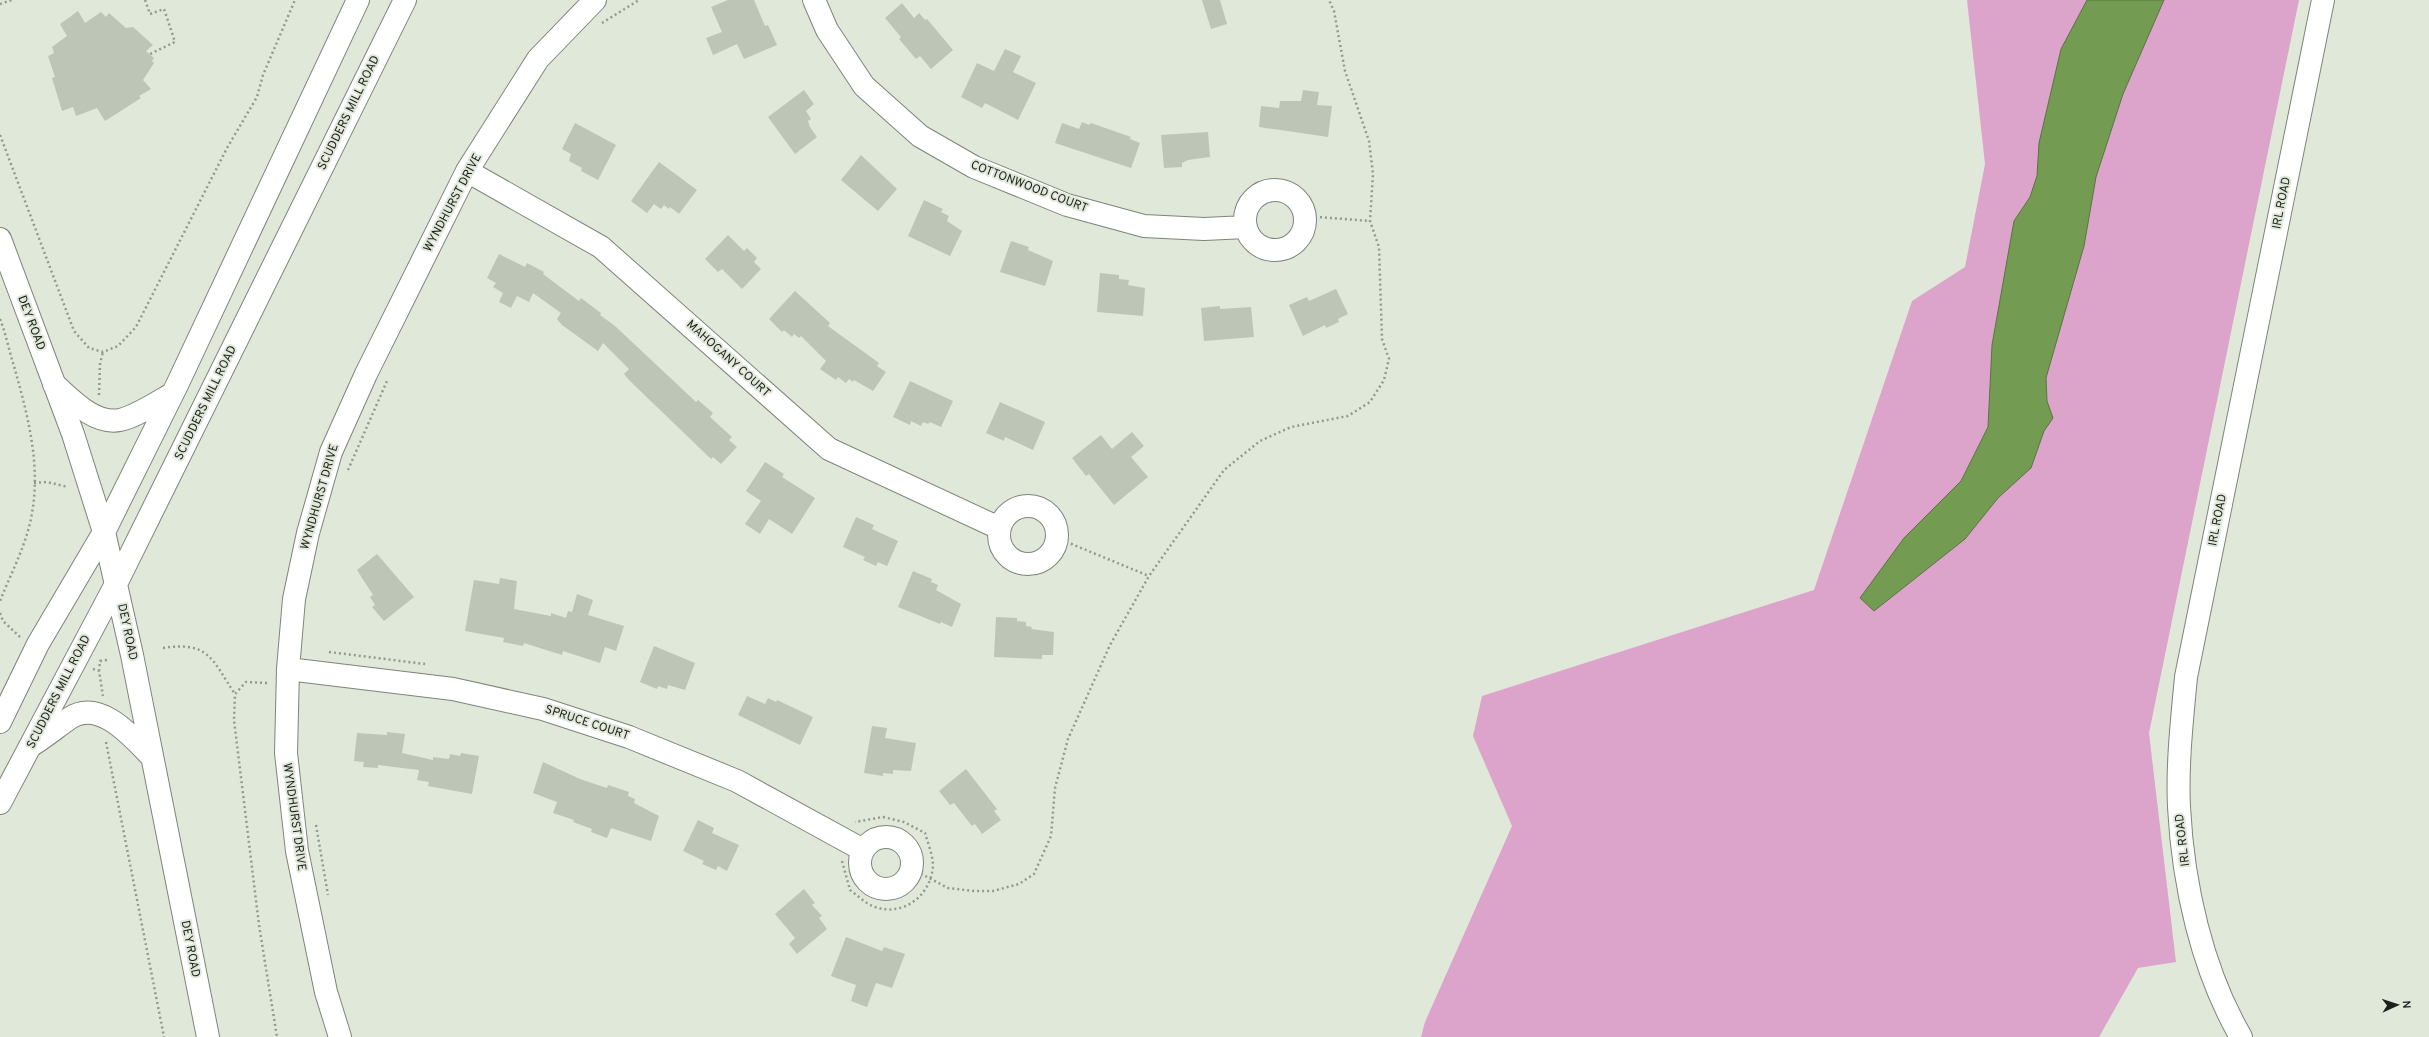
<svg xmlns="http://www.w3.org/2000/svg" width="2429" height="1037" font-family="Overpass,sans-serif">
<rect width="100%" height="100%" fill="#e0e8da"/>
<path fill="#dca4ca" d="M1967 0H2299L2149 733 2176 962 2138 968 2099 1037H1421L1425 1022 1512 826 1473 736 1482 696 1814 590 1912 301 1965 267 1985 164Z"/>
<path fill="#739b51" stroke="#597640" d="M2087 0H2164L2123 94 2096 177 2084 246 2046 378 2047 401 2053 418 2044 431 2031 468 1998 498 1965 539 1874 611 1860 598 1904 538 1961 481 1988 427 1992 345 2014 221 2030 197 2037 176 2039 143 2061 49Z"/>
<path fill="#bdc5b7" d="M728 0H754L765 26 768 25 777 45 744 59 737 44 713 55 706 38 722 32 711 7Z
M1202 0H1220L1227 24 1211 29Z
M902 3 914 18 919 13 925 20 927 19 953 50 931 69 920 56 916 59 899 39 901 37 885 18Z
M78 11 85 23 101 12 106 17 109 13 126 28 133 27 153 45 146 51 154 58 152 61 154 63 143 80 151 89 139 96 141 98 105 121 97 108 76 116 73 107 62 111 52 78 55 77 48 56 54 53 52 47 67 36 60 24Z
M1005 49 1021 56 1013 72 1036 83 1018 120 985 103 982 108 961 97 977 63 994 71Z
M804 90 814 104 806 111 811 119 808 121 810 127 817 137 795 154 768 117Z
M1303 90 1319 92 1317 105 1332 106 1328 137 1259 127 1261 106 1279 108 1280 101H1301Z
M1082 122 1089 125 1091 123 1131 137 1130 139 1140 143 1131 168 1055 143 1062 123 1079 129Z
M575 123 616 145 598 180 581 171 582 168 569 161 571 154 562 149Z
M1208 132 1210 157 1188 160 1182 163V167L1164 168 1161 135Z
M861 155 897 189 878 211 841 180Z
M659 162 697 190 679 214 670 207 669 209 664 205 661 209 654 204 647 213 631 201Z
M924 200 943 209 941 212 949 216 947 221 962 231 950 256 908 236Z
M728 235 744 251 747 248 757 258 754 262 761 269 742 289 722 269 718 272 705 259Z
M1011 241 1029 247 1028 250 1053 261 1045 286 1000 272Z
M499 254 525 267 527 263 544 272 543 274 579 301 581 298 601 313 600 315 615 326 696 402 698 400 713 413 710 417 732 437 729 440 737 447 721 464 713 457 711 459 630 381 624 374 629 369 603 343 598 351 562 325 557 319 561 313 533 293 529 302 517 296 511 308 499 302 503 293 493 287 496 283 487 278Z
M1100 273 1119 275V279L1129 280 1128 285 1145 288 1143 316 1097 312Z
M1336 289 1348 314 1338 319 1339 322 1326 328 1325 325 1303 336 1289 305 1307 297 1309 301Z
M795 291 830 323 828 326 879 363 877 366 886 372 873 391 854 380 853 382 849 379 846 383 838 377 836 380 820 369 826 361 801 336 799 338 794 334 792 337 784 330 782 332 769 319Z
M1220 306V309L1251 307 1254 337 1204 341 1201 308Z
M910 381 953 401 941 427 930 422 928 424 923 422 921 426 911 421 910 425 893 417Z
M1000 402 1045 422 1033 450 1005 437 1004 441 986 433Z
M1132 432 1144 446 1131 457 1148 477 1114 505 1089 474 1086 476 1072 458 1101 435 1112 449Z
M765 462 784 474 782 477 815 498 792 534 769 519 760 534 745 524 761 501 746 491Z
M856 517 874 525 872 529 898 541 887 566 878 562 876 566 863 560 865 557 843 547Z
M377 554 414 597 384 621 372 607 375 605 370 597 373 595 357 570Z
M913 571 932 579 931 582 938 585 936 590 961 604 952 627 941 622 940 624 898 607Z
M500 578 517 581 514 609 551 616V613L566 618 568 611 572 612 577 594 593 600 588 615 624 626 616 651 605 647 600 663 563 651 562 655 524 643 523 646 503 642 504 638 465 631 474 580 499 584Z
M996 617 1017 618V621L1026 622V626L1032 627 1031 629 1054 632 1053 655H1042V659L994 657Z
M654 646 695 663 685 690 668 685 667 689 658 686 657 689 640 682Z
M747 696 765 704 768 698 776 702 777 700 813 717 800 745 738 715Z
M872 726 887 728 885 738 916 743 911 771 893 770V774L883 773V776L864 773Z
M387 732 405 734 402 753 433 760V757L449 759 450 754 460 756 461 753 479 756 472 794 428 786 429 782 417 780 419 770 378 765V768L363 767 364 762 354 761 357 733 387 735Z
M543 762 580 779 607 788 608 785 629 792 628 796 635 799 634 803 659 816 651 841 611 828 607 838 591 832 592 829 573 822 574 820 553 813 557 802 533 793Z
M966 769 997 809 994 811 1001 820 982 834 975 824 972 826 954 803 950 805 939 791Z
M698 820 714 828 712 833 739 845 727 871 718 866 716 870 702 864 704 861 683 851Z
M804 889 815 903 812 905 822 916 819 918 827 929 797 954 789 944 795 938 775 914Z
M846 937 882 951 884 947 905 954 892 988 876 983 867 1007 851 1001 856 985 831 976Z"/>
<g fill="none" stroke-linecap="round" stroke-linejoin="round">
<defs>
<path id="minor" d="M814 0 827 30 864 86 920 136 974 167 1067 205 1144 226 1204 229 1246 227
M467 171 601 247 829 449 999 528
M1245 220a30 30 0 1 1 60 0a30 30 0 1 1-60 0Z
M0 239 73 434 104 532 38 644 0 722
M999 535a29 29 0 1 1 58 0a29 29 0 1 1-58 0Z
M288 669 453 689 543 709 629 737 737 781 863 850
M0 803 116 584
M860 863a26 26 0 1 1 52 0a26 26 0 1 1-52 0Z
M340 1037 326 992 297 851 286 753 288 669 294 599 308 533 331 452 366 374 467 171 538 59 595 0
M2241 1037C2202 970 2183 885 2179 807 2177 764 2182 720 2186 677L2323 0"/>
<path id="major" d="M54 384C71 399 94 425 120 420 135 417 158 402 172 394
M116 584 405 0
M32 745C45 737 57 727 70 718 100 698 133 738 152 757
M208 1037 132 655 104 532 177 385 358 0"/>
</defs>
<use href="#minor" stroke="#7d8578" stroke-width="24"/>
<use href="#major" stroke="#7d8578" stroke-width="24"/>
<path stroke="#93998f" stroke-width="2.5" stroke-dasharray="2 3" stroke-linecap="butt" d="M145 0 150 14 164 9 175 42 150 54
M0 4 12 0
M602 23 639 0
M0 135 74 331 89 348 103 352 118 346 136 327 227 148 257 97 263 75 295 0
M1305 216 1370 221
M0 319C6 334 9 351 14 366 27 413 41 463 32 513 27 544 11 573 0 601
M99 395 100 364 103 352
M348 470 387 381
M34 483 47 482 68 487
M1057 538 1149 576
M0 613 3 621 20 637
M163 648C210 641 212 660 235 694
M329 652 425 664
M93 669 99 671 103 696
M99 671 100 661 107 660
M267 683 246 682 235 694 234 720 259 925 277 1037
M106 742 164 1037
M316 825 328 895
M842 861 850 890C857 895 866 904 875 907 904 917 931 895 933 866 933 856 928 843 925 833L904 822 883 817 855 822
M912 869 948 888 974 891H993L1019 884 1034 874 1051 836 1055 788 1068 739 1110 645 1149 576 1178 535 1224 470 1260 441 1291 427 1348 416 1370 402 1384 380 1389 359 1382 339 1379 247 1370 221 1373 174 1369 141 1345 71 1334 11 1329 0"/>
<use href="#minor" stroke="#fff" stroke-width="22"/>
<use href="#major" stroke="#fff" stroke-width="22"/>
</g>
<g text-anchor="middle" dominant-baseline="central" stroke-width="4" stroke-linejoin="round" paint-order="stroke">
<g font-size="12" fill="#1d201a" stroke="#e0e8da">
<text transform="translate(349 113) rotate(-64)">SCUDDERS MILL ROAD</text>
<text transform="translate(1029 187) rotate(21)">COTTONWOOD COURT</text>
<text transform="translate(453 203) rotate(-62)">WYNDHURST DRIVE</text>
<text transform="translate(2282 203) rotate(-79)">IRL ROAD</text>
<text transform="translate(31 323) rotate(69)">DEY ROAD</text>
<text transform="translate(728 359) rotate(42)">MAHOGANY COURT</text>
<text transform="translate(206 403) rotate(-64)">SCUDDERS MILL ROAD</text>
<text transform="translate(320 497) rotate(-74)">WYNDHURST DRIVE</text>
<text transform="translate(2218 520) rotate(-79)">IRL ROAD</text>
<text transform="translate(127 632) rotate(78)">DEY ROAD</text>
<text transform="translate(59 692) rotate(-63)">SCUDDERS MILL ROAD</text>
<text transform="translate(587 723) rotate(18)">SPRUCE COURT</text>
<text transform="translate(294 817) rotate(82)">WYNDHURST DRIVE</text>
<text transform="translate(2183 840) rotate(-97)">IRL ROAD</text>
<text transform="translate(190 949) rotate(79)">DEY ROAD</text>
</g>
</g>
<g transform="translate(2397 1005) rotate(87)" stroke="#e0e8da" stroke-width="3" paint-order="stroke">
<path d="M0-3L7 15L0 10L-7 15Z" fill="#1d201a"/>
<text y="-6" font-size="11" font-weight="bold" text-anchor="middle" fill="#1d201a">N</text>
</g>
</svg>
